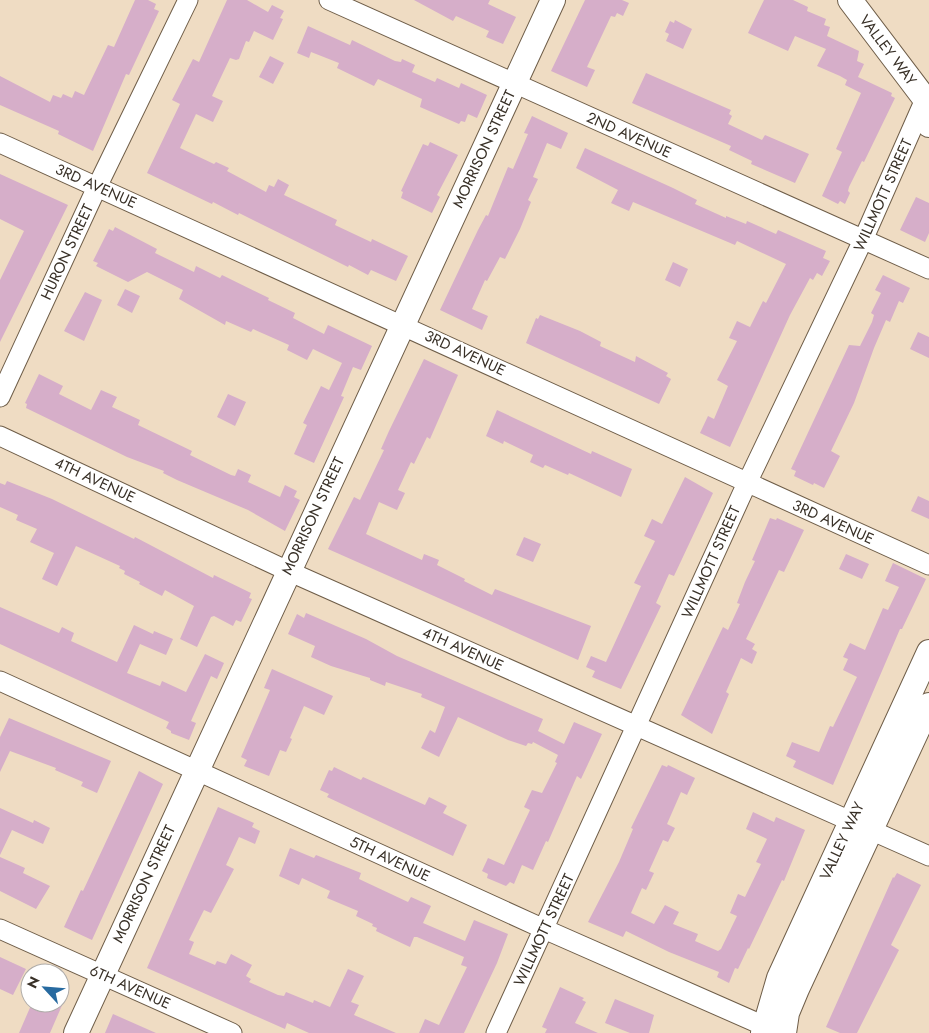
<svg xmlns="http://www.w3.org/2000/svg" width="929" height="1033" font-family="Jost,sans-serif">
<rect width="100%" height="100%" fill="#efdcc3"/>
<path fill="#d6aec9" d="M135 0H148L156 4 154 9 159 11 129 75 126 74 93 151 58 134 59 131 0 105V76L50 102 53 95 61 98 63 94 72 98 75 91 84 95 108 45 114 47Z
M227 0H247L268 12 272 5 284 11 280 18 283 19 273 40 254 31 249 42 246 41 239 59 236 60 230 58 212 96 223 101 213 122 196 114 180 148 214 164 216 162 229 168 227 171 266 192 269 185 274 187 278 179 289 185 284 195 337 220 335 225 337 226 371 242 372 239 408 256 396 281 371 270 368 275 349 265 348 267 239 213 238 215 213 202 212 204 147 173 180 104 172 100 193 59 199 62Z
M414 0H490L488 4 516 17 503 44 486 37 489 31 456 16 453 21Z
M585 0H622L629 3 623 16 617 13 615 17 611 16 587 67 595 70 587 87 551 71Z
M764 0H793L808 7 807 11 826 19 824 25 830 27 827 36 859 51 857 61 864 64 858 77 892 93 891 96 895 98 864 162 862 161 849 187 848 191 850 193 845 204 840 201 838 204 822 196 842 152 836 149 861 93 845 85 847 80 840 76 817 66 826 49 795 36 788 51 748 33Z
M675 20 692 29 683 49 666 41 669 34 665 32 670 21 674 23Z
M308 26 350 45 352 40 395 61 401 62 402 59 415 65 412 72 435 82 437 78 459 88 461 83 487 95 477 118 468 114 465 122 461 121 459 124 420 107 422 99 378 79 374 86 337 68 339 63 311 52 309 58 297 53Z
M270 56 284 63 273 84 259 77Z
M646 73 731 110 729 114 732 116 728 124 762 140 765 135 809 154 795 183 751 164 752 161 729 150 731 146 632 103Z
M532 116 568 133 561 149 547 143 533 177 538 179 528 200 531 202 520 229 505 259 500 257 487 281 485 280 472 309 488 316 482 330 440 310 478 230 486 215 488 216 508 167 513 169 528 134 524 133Z
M430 142 458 155 437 195 440 197 432 213 401 198 403 192 401 191 423 144 428 146Z
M585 148 673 188 697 200 695 204 726 218V216L746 224 747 221 776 234 778 230 826 251 823 258 830 261 822 276 817 273 813 280 810 278 790 315 730 447 700 433 708 416 714 419 728 386 717 380 737 341 729 338 737 321 750 327 763 301 766 303 786 264 737 241 735 245 633 202 629 211 611 203 618 190 576 168Z
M0 174 68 205 0 342V280L24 231 0 219Z
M916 197 929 203V233L925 242 900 230Z
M115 227 157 249 155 253 194 272 196 266 220 278 222 275 269 298 268 300 295 313 293 318 295 319 324 334 328 325 372 346 361 370 353 367 341 396 344 397 314 463 294 454 307 425 303 423 321 386 329 390 342 363 313 349 307 360 287 350 289 345 253 329 251 332 226 321 225 325 179 299 183 290 147 272 128 282 96 266 98 263 93 261 109 229 113 231Z
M673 262 688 269 680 287 665 280Z
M883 275 910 288 903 303 899 301 890 322 886 320 874 348 854 403 831 451 840 456 824 488 814 483 813 485 794 476 796 471 791 469 849 345 860 346 872 322 874 315 871 313 881 293 875 290Z
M125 289 140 296 132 313 117 305Z
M85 292 102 300 84 341 64 331Z
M540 315 580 331 601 342 600 346 635 362 636 356 668 373 666 376 671 379 659 404 526 343 536 318 538 319Z
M918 332 929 337V358L910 349Z
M424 359 458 375 430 439 427 437 414 464 411 462 398 490 405 493 397 510 379 502 366 534 422 560 424 554 439 560 437 565 465 579 464 581 492 595 495 589 591 626 578 660 328 549 354 497 360 500 384 450 381 449 389 431Z
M39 374 63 386 59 394 91 410 101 390 117 397 112 407 140 420 138 425 192 451 190 455 231 475 235 476 238 469 251 475 248 482 280 497 285 485 297 491 294 497 300 500 285 531 248 510 177 480 163 473 164 471 127 457 26 408 27 404 25 403Z
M228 394 246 402 235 426 217 417Z
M497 410 591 454 592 451 632 469 621 497 569 473 568 475 545 465 543 468 530 462 533 455 504 441 503 444 486 436Z
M685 477 713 493 674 576 669 574 656 603 661 606 621 689 592 677 595 671 586 667 591 656 606 662 641 586 634 583 655 541 644 536 652 519 662 524Z
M7 481 52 499 134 539 135 537 213 578 214 575 251 593 249 598 252 599 241 622 236 620 233 626 214 616 211 617 197 647 180 639 194 606 165 590 162 596 139 584 140 582 124 574 125 571 119 568 120 566 76 546 57 586 42 579 54 553 30 542 37 529 16 520 18 515 0 507V483L5 485Z
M918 496 929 501V519L911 511Z
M770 518 776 520 777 518 804 530 784 572 779 570 758 614 746 639 755 644 752 649 757 652 752 664 741 658 726 692 729 694 712 734 681 715 723 627 728 630 740 604 737 603 745 582 755 561 752 560Z
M524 537 541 544 533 562 516 555Z
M846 554 869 564 862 579 839 569Z
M893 563 926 579 902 629H900L833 785 793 767 796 761 786 756 792 742 819 752 830 726 833 727 857 677 843 670 848 659 843 657 850 643 865 650 883 608 888 610 899 587 885 581Z
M0 607 59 633 62 627 74 633 71 641 117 662 134 625 153 634 154 631 173 639 166 655 140 644 127 673 160 686 162 681 186 692 205 654 224 663 217 679 211 676 191 721 196 723 189 740 171 733V731L166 728 169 722 0 644Z
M306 613 366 639 397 656 543 719 538 731 564 744 574 722 602 734 581 779 577 776 548 842 546 841 533 870 522 865 514 884 510 882 506 886 487 878 488 874 482 871 488 858 504 865 530 810 524 807 532 790 542 793 557 763 555 762 558 755 533 742 532 744 528 743 526 746 508 740 458 717 439 757 421 748 430 730 435 733 445 707 421 697 422 694 386 682 385 686 370 680V678L331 666 311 657 315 646 288 634 297 614 304 618Z
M272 669 333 696 324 715 304 706 290 738 292 739 286 752 280 750 269 776 244 766 247 760 241 757 270 690 264 688Z
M9 718 111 761 97 793 81 786 83 782 55 770 56 768 10 751 0 772V737Z
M662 765 667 767 668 765 695 778 687 795 681 792 667 824 675 828 668 842 663 840 649 871 654 873 646 890 642 888 631 913 654 924 665 905 679 912 673 924 698 934 695 941 718 951 721 949 737 916 730 913 738 894 745 897 761 864 756 862 767 839 746 829 753 812 774 822 776 817 805 830 784 881 782 880 749 949 748 948 738 969 735 968 729 983 717 977 719 972 669 952 626 931 623 937 588 922 619 862 633 829 631 828Z
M334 767 361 780 363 777 425 805 429 797 447 806 443 813 467 825 453 856 327 797 329 794 320 790 329 770 332 771Z
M139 771 163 784 92 940 64 927 81 890 83 891Z
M218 807 254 823 252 827 260 831 255 844 239 837 226 865 234 869 211 913 204 910 189 940 194 942 189 954 215 965 217 961 226 964 231 954 252 965 246 976 251 979 249 982 278 995 284 996 286 992 313 1003 314 1000 330 1007 348 969 364 976 351 1002 359 1005 354 1015 396 1033H309L287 1023 285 1029 147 968Z
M0 808 33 823 34 820 50 828 43 844 12 830 0 855Z
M290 848 314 858 316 855 361 873 359 879 408 902 411 897 431 906 423 923 465 941 474 920 508 934 497 963 464 1033H419L425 1019 439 1025 467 967 461 965 464 957 417 937H414L410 947 376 931 377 928 372 926 373 924 356 916 358 911 327 898 330 891 302 878 299 885 279 876Z
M0 857 25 868 23 873 50 886 36 909 0 891Z
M897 873 921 885 891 945 899 950 857 1033H840L826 1027 893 877 894 878Z
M0 957 26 969 13 995 0 989Z
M560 987 584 998 582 1000 586 1002 575 1023 598 1033H545L547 1029 542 1027Z
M615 999 654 1015 649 1033H630L605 1023Z
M32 1003H63L50 1033H19Z
M113 1014 156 1033H105Z"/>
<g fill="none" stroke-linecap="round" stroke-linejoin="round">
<defs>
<path id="minor" d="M329 0 929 269
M0 143 929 565
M0 397 97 187 188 0
M0 436 288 571 929 856
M0 681 544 929 778 1032
M0 929 232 1033
M496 1033 747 483 863 240 926 97"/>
<path id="tertiary" d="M850 0 925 99 929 101
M925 99 929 125
M76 1033 553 0
M763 1033 779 978 929 652
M784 1033 787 1013 797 989 929 705"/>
</defs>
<use href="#minor" stroke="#6e5d48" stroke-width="21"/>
<use href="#tertiary" stroke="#6e5d48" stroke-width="26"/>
<use href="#minor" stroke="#fff" stroke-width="19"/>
<use href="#tertiary" stroke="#fff" stroke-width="24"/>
</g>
<g text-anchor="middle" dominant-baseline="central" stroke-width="5" stroke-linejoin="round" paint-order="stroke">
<g font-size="15" fill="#383027" stroke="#fff">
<text transform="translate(888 50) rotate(53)">VALLEY WAY</text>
<text transform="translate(629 135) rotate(24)">2ND AVENUE</text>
<text transform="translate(484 149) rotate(-65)">MORRISON STREET</text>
<text transform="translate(96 186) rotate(24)">3RD AVENUE</text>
<text transform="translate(883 195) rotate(-66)">WILLMOTT STREET</text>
<text transform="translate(67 252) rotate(-65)">HURON STREET</text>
<text transform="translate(465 353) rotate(25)">3RD AVENUE</text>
<text transform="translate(95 480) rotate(25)">4TH AVENUE</text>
<text transform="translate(313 516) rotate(-65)">MORRISON STREET</text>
<text transform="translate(833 522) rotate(24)">3RD AVENUE</text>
<text transform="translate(711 562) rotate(-66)">WILLMOTT STREET</text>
<text transform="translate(463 649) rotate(24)">4TH AVENUE</text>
<text transform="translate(842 841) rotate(-65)">VALLEY WAY</text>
<text transform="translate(390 859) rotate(25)">5TH AVENUE</text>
<text transform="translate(144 884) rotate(-65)">MORRISON STREET</text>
<text transform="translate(544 930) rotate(-65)">WILLMOTT STREET</text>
<text transform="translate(130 987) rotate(24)">6TH AVENUE</text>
</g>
</g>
<g transform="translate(45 988) rotate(296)"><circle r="24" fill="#ffffff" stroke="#afaca9"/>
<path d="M0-4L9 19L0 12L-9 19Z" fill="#276aa0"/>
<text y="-8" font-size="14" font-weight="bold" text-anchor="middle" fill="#383027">N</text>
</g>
</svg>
